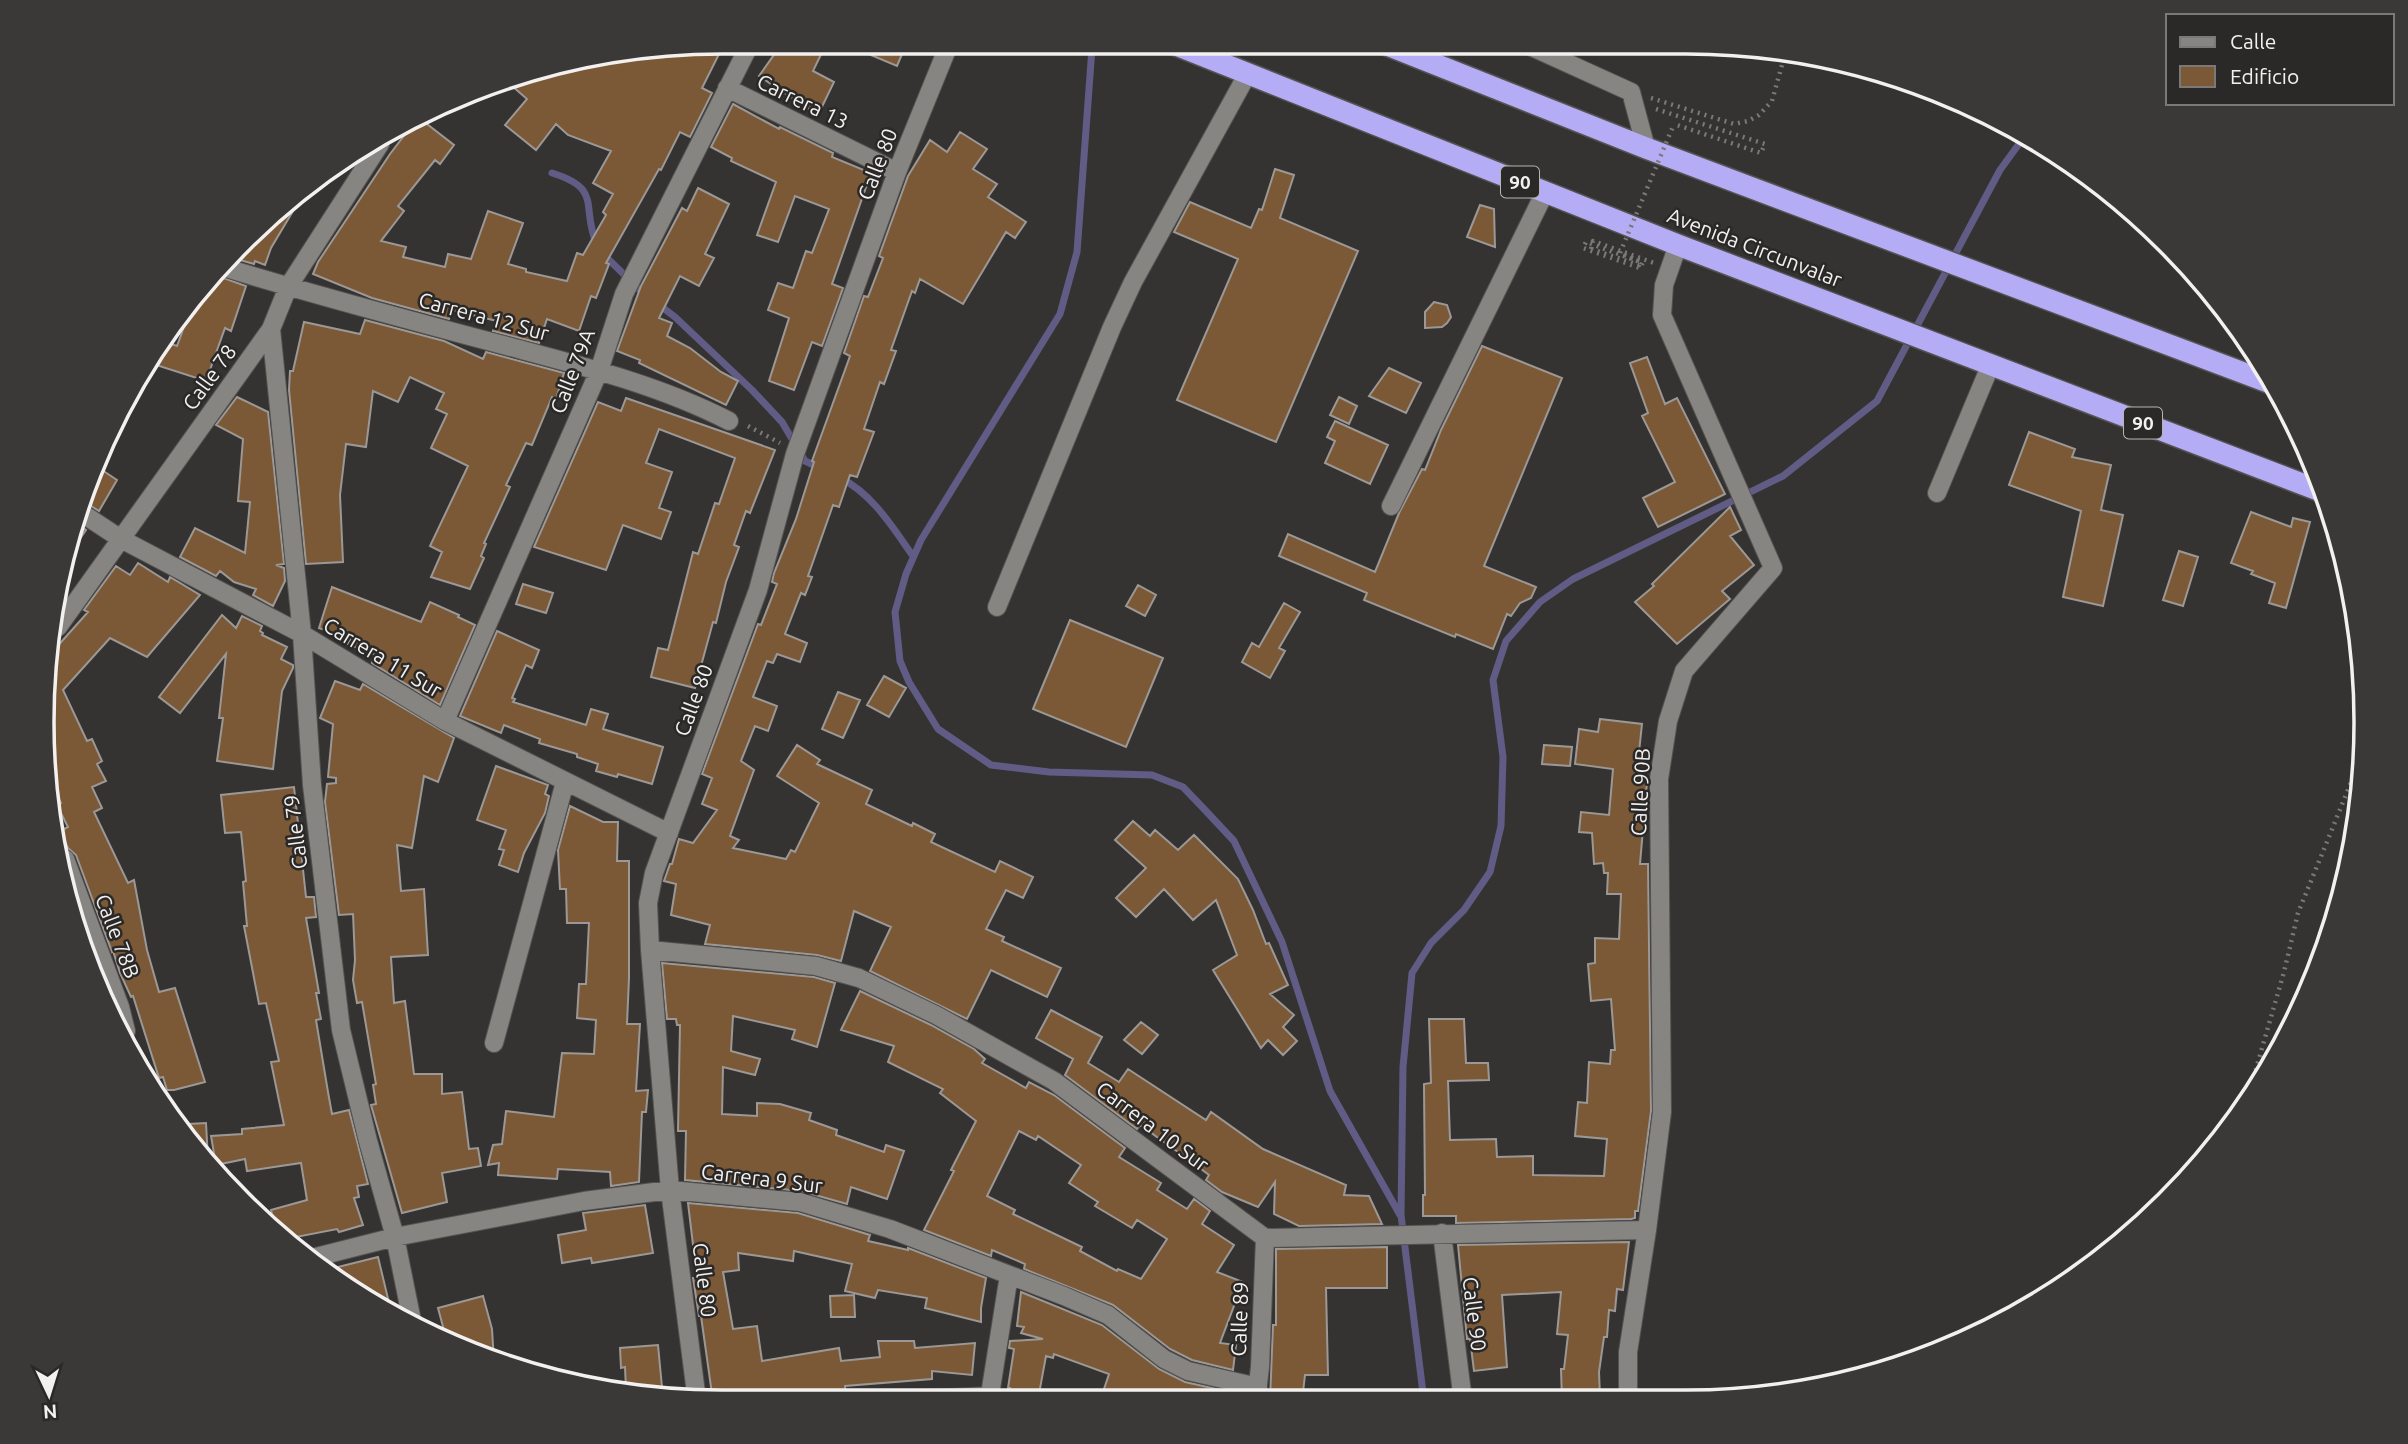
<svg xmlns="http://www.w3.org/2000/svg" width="2408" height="1444" font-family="Ubuntu,sans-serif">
<rect width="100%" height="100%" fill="#353331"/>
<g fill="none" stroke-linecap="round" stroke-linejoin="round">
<path stroke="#615c86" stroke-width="7" d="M1092 48 1077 252 1060 314 921 540 906 574 895 612 900 661 909 682 938 729 991 765 1049 772 1152 775 1183 787 1205 810 1234 841 1282 942 1330 1091 1400 1215
M552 173C604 189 580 207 597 245
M603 254 645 295
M658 304 675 317 752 390 782 422 805 461 820 468
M840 478C872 493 893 528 913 556
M1424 1401 1401 1215 1403 1067 1412 973 1431 943 1464 910 1490 872 1501 826 1503 757 1493 680 1506 641 1540 602 1573 579 1783 476 1877 401 2000 170 2024 137"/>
</g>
<path fill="#7b5836" stroke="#9b9896" stroke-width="2" fill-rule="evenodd" d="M725 42 702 88 712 93 690 137 680 132 661 170 659 169 606 263 609 264 596 298 591 296 579 331 547 319 539 343 493 331 497 321 451 310 449 319 372 298 313 274 318 262 390 154 410 128 423 121 454 145 440 164 435 160 398 206 404 211 381 241 406 247 403 257 445 267 448 254 471 259 488 211 523 223 508 264 526 269V272L567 281 577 253 583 255 606 215 603 212 613 194 593 183 611 151 568 135 556 124 536 150 505 125 527 99 503 78Z
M783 42H827L813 71 834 82 818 115 759 76Z
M840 42H894L905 47 897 66Z
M733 104 779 129 780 127 833 153 832 157 871 173 832 284 843 288 822 346 812 342 794 390 769 381 789 318 768 310 778 283 793 288 806 251 812 253 829 209 795 196 778 242 757 235 776 182 731 161 732 158 711 147Z
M960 132 987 149 973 169 997 184 988 197 1026 222 1015 238 1006 232 963 304 920 279 915 293 912 291 891 350 896 351 884 384 880 382 864 429 874 432 857 477 850 475 839 507 833 505 808 576 812 577 805 595 801 593 785 634 807 643 800 662 777 654 773 663 767 661 753 697 777 706 768 731 755 726 741 761 754 770 730 836 739 840 733 848 786 859 791 850 795 852 819 803 777 776 797 745 820 760 817 764 872 790 866 804 912 826 913 823 935 834 931 842 995 872 1000 861 1033 877 1023 898 1006 890 986 929 1004 937 1002 941 1061 968 1047 997 991 970 967 1019 870 971 891 927 854 911 841 961 817 955 705 944 710 925 671 915 676 884 664 881 670 864H672L679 839 693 843 717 810 702 804 712 778 702 774 758 624 761 625 777 584 772 582 774 573 796 519 814 462 812 461 850 356 844 353 864 296 868 297 883 258 879 256 908 176 930 140 947 152Z
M1275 169 1294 175 1280 218 1358 251 1276 442 1177 400 1238 259 1174 232 1190 202 1251 228 1259 209 1262 210Z
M698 188 729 204 705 254 714 258 699 286 680 276 659 318 672 323 667 336 690 348 721 372 738 381 726 405 639 363 640 360 617 351 641 286 682 208 687 211Z
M294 197 299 201 271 248 265 265 255 261 254 264 233 258Z
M1480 205 1494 209 1495 247 1467 237Z
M215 275 246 286 231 331 225 328 206 381 153 364 165 342 177 346 189 313 181 310 182 308Z
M1434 302 1447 305 1451 317 1447 323 1442 327 1425 328V312Z
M365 320 444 341 483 359 486 352 564 373 556 399 552 397 532 445 526 443 506 485 510 487 484 543 486 544 481 556 484 558 470 589 431 577 442 552 430 546 468 466 431 448 447 414 436 409 444 393 410 377 398 402 373 391 366 447 346 444 340 495 343 562 306 564 289 390 290 371H293L304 322 360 334Z
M1482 346 1562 378 1484 566 1536 587 1531 598 1520 603 1511 616 1507 614 1493 649 1456 634 1455 637 1364 600 1367 593 1279 556 1288 534 1375 572 1399 513 1422 469 1425 470 1441 430Z
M1647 357 1665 404 1677 398 1725 494 1658 527 1643 498 1675 482 1642 416 1648 413 1630 363Z
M1389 368 1421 383 1406 413 1369 396Z
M237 397 268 412 284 564 276 565 284 568 285 581 273 606 253 595 256 589 234 582 220 571 216 576 180 557 195 528 245 553 250 502 238 501 243 439 216 425Z
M1339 397 1357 406 1349 424 1330 415Z
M626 398 775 450 750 513 746 511 734 545 739 547 726 582 716 623 713 622 695 688 651 677 658 648 668 650 693 552 698 554 715 503 719 504 735 458 659 429 646 463 672 472 659 508 671 512 661 539 623 525 606 570 534 547 598 402 621 411Z
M1335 421 1388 445 1370 484 1325 463 1335 441 1327 437Z
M2029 432 2075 449 2072 457 2111 465 2101 510 2123 515 2103 606 2063 597 2081 511 2009 485Z
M102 470 117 480 99 511 80 499 86 489 88 490Z
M1730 507 1741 530 1730 536 1754 565 1722 591 1730 599 1677 644 1635 602 1654 586 1652 584Z
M2251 512 2291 527 2293 518 2310 522 2286 608 2269 603 2275 583 2251 574 2253 571 2231 563Z
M75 522 86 530 69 555Z
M2179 551 2198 557 2183 606 2163 600Z
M138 563 168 582 170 577 200 595 147 657 110 638 63 690 87 741 92 739 102 761 97 764 106 781 92 787 102 808 94 812 128 883 134 880 147 950 159 992 175 988 205 1082 174 1090H167L163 1077 159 1078 133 996 131 997 120 973 113 951 112 952 76 855 68 848 60 831 68 827 57 805 61 803 52 786 42 722 54 650 88 612 84 610 116 566 130 575Z
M523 584 553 593 546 613 516 604Z
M1138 585 1156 595 1145 616 1126 606Z
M332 587 421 622 430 602 459 615 458 617 475 625 440 705 372 663 375 655 348 644 351 638 319 628Z
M1284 603 1300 612 1279 648 1285 651 1270 678 1242 662 1252 643 1259 647Z
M222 615 236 628 242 616 262 626 260 631 263 633 262 635 287 647 281 659 293 665V668L282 691 273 769 217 761 223 718H219L226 654 180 713 159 697Z
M1070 620 1163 658 1126 747 1033 709Z
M497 631 539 650 532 668 526 665 512 698 515 699 513 702 586 725 591 709 608 714 603 729 663 747 652 784 618 774 617 777 596 771 598 764 577 757V754L539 743 540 739 504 725 501 733 460 716Z
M884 676 906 688 889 717 867 705Z
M335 681 360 690 363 684 454 738 438 782 424 776 412 848 397 845 401 891 424 889 428 955 391 957 394 1003 405 1001 414 1074H442V1094L462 1092 469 1149 478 1148 481 1166 442 1173 447 1202 402 1213 371 1105 376 1104 373 1085 376 1084 362 1002 357 1003 353 980 355 960 353 914 339 915 325 802 327 784 336 783V778L328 777 333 724 320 718Z
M838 692 860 700 843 738 822 729Z
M1600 719 1642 724 1636 780 1647 782 1640 864H1648L1651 1111 1638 1211H1635V1218L1631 1219 1456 1223V1216H1423V1195H1425L1424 1084 1431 1083 1429 1019H1464L1466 1063H1488L1489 1080 1448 1081 1450 1140 1496 1139 1497 1157 1533 1156V1175L1604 1176 1607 1139 1575 1136 1578 1102 1587 1103 1589 1062 1610 1064 1611 1050H1615L1611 999 1591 1001 1588 964 1595 963V938L1619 939 1621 894H1607L1608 873H1604L1603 863 1594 864 1592 833 1579 832 1581 812 1609 815 1613 769 1575 764 1579 729 1598 732Z
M1544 745 1572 747 1570 766 1542 764Z
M496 766 548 785 545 794 549 796 545 813 524 853 518 872 499 865 504 850 499 849 506 830 477 820Z
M294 787 306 897H314L316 917 306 918 319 993H316L321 1019 316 1020 328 1092 332 1114 349 1110 368 1184 357 1186 359 1197 354 1198 363 1225 339 1232 337 1229 291 1238 274 1222 271 1210 307 1200 301 1163 247 1171 245 1159 216 1165 211 1136 242 1134V1129L284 1125 271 1062 279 1061 266 1003 259 1004 244 926H247L243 882 246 881 241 832 225 833 221 795Z
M570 806 603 822H618L617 861H629V978L627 1024H640L636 1091 648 1090 646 1112H642L639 1182 611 1186 610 1172 558 1169 557 1179 498 1175 499 1163 488 1165 493 1145 502 1144 506 1111 554 1117 562 1053 594 1054 596 1020 577 1018 579 984H586L589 923H567L566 889H560L558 850Z
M1133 821 1150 836 1155 830 1178 850 1194 835 1238 879 1253 910 1266 944 1269 943 1288 985 1270 994 1294 1015 1283 1027 1297 1041 1283 1055 1268 1040 1261 1048 1213 970 1237 955 1216 900 1193 920 1164 889 1136 917 1116 898 1146 868 1115 840Z
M662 963 814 977 835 983 817 1047 792 1039 795 1030 733 1016 731 1051 760 1059 755 1075 723 1067 722 1114 757 1116V1103L780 1104 811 1113 809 1120 837 1130 836 1135 884 1152 886 1145 904 1151 887 1199 851 1187 847 1204 801 1191 685 1180 686 1131H678L680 1025H677L676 1019H667Z
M860 991 931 1025 974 1049 985 1059 982 1063 1026 1088 1029 1082 1054 1095 1125 1148 1119 1157 1161 1183 1157 1190 1187 1209 1194 1199 1210 1211 1202 1224 1234 1245 1217 1272 1243 1282 1220 1343 1236 1345 1233 1370 1192 1360 1170 1349 1113 1305 1024 1269 1025 1264 992 1250 991 1256 924 1230 954 1171 951 1170 976 1121 940 1093 943 1089 888 1062 894 1046 841 1030ZM1019 1131 1036 1140 1038 1136 1081 1165 1069 1183 1098 1202 1095 1206 1132 1228 1137 1220 1167 1239 1141 1279 1118 1269 1117 1271 1080 1251 1082 1247 1013 1214 1015 1210 987 1196Z
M1051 1010 1102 1037 1088 1063 1119 1082 1128 1069 1206 1120 1211 1112 1263 1149 1346 1185 1344 1195 1369 1196 1382 1224 1299 1226 1274 1214 1275 1182 1258 1207 1222 1192 1206 1180 1209 1175 1185 1157 1140 1125 1137 1129 1065 1075 1073 1059 1036 1038Z
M1141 1022 1158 1035 1142 1054 1124 1040Z
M206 1123 208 1160 189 1142 188 1124Z
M688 1203 798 1213 870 1235 868 1241 908 1250V1248L986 1278 981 1308V1322L925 1308 927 1298 878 1290 875 1298 845 1291 852 1264 794 1251 793 1261 738 1253 739 1270 723 1272 733 1329 757 1326 762 1361 839 1348 841 1361 880 1357 878 1341H914L915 1348 975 1343 972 1375 932 1371V1379L845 1386 846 1395 816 1401H713L701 1316H699L693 1278H697Z
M645 1205 653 1253 592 1263 591 1258 562 1263 558 1235 586 1230 583 1213Z
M1629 1242 1623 1290 1617 1289 1615 1311 1609 1310 1607 1337H1604L1599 1372 1600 1397 1593 1398V1401H1562L1561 1369H1564L1568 1335 1557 1334 1561 1292 1502 1295 1507 1367 1474 1371 1470 1339H1467L1458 1245Z
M1387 1247V1288H1326L1328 1375H1305L1302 1401H1270L1273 1325H1276V1249Z
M378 1257 391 1311 344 1287 326 1270Z
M1021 1292 1102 1325 1159 1369 1185 1382 1230 1392 1229 1401H1191L1161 1396 1160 1401H1100L1109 1374 1054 1354 1053 1358 1046 1356 1039 1394 1036 1393 1035 1401H1009L1010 1388H1008L1014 1349 1009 1348 1010 1341 1043 1339 1021 1333 1024 1327 1017 1326Z
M854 1295 855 1317H831L830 1296Z
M483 1296 492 1329 494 1362 446 1338 438 1308Z
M658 1345 663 1398 626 1390 625 1367 621 1368 620 1348Z"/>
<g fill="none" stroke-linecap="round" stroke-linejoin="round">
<defs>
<path id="minor" d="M1523 43 1631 92 1646 148
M727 88 897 172
M223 267C317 296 412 321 507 346 582 366 659 385 729 421
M271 329 302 634 312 785 341 1030 368 1141 395 1237 412 1321
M1937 493 1991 364
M1391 506 1545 192
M77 510 121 539 302 634 445 721 669 833
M997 607 1112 327 1133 282 1248 73
M58 627 271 329 288 287 380 144
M445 721 599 371 624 294 751 42
M65 859 120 1007 126 1031
M650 950 816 966 859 978 936 1015 1054 1081 1265 1238 1647 1230
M494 1043 565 782
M1442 1233 1463 1401
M312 1258 395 1237 584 1201 670 1190 800 1202 890 1229 1064 1296 1108 1315 1164 1359 1188 1371 1258 1387
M697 1401 670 1190 650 950 648 903 654 873 758 590 795 454 897 172 950 42
M890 1401 990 1396
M989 1401 1009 1275
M1256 1401 1260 1367 1265 1238
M1628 1401V1352L1647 1230 1662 1112 1659 779 1668 721 1684 671 1773 568 1662 315 1664 285 1678 245"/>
<path id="highway" d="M1171 43 1678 245 2323 492
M1382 43 1646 148 2273 384"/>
</defs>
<use href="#minor" stroke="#545351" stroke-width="20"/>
<use href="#highway" stroke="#545351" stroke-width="24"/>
<path stroke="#7b7977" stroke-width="4.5" stroke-dasharray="2 5" stroke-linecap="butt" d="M1651 98 1734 124 1748 121 1759 115 1772 101 1785 54
M1656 109 1765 144 1761 153 1674 124
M1591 249 1593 241 1654 263
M748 426 780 443
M2252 1098 2256 1069 2284 972 2298 913 2363 753"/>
<use href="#minor" stroke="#878582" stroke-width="18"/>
<use href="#highway" stroke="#b5acf6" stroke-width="21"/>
<path stroke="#7b7977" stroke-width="4.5" stroke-dasharray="2 5" stroke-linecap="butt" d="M1591 249 1639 265 1640 262 1586 242 1583 248 1640 268 1643 262 1620 253 1674 124"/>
</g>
<g text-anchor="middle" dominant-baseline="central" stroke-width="5" stroke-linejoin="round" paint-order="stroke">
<g fill="#2b2928" stroke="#b6b5b3" stroke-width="2">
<rect x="1501" y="166.5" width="38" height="31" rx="5"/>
<rect x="2124" y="407.5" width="38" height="31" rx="5"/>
</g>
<g font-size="19" font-weight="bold" fill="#f2f1ef">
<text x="1520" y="182">90</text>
<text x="2143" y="423">90</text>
</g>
<g font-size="21" fill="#f2f1ef" stroke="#2b2928">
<text transform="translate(803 101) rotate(26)">Carrera 13</text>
<text transform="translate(877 164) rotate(-69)">Calle 80</text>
<text transform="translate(1755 247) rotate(21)">Avenida Circunvalar</text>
<text transform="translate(484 316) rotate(15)">Carrera 12 Sur</text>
<text transform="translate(572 371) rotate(-69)">Calle 79A</text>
<text transform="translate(209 377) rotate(-54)">Calle 78</text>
<text transform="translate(383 657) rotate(31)">Carrera 11 Sur</text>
<text transform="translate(693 700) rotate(-70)">Calle 80</text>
<text transform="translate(1640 792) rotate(-87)">Calle 90B</text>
<text transform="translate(295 832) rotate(-97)">Calle 79</text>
<text transform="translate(118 936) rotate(69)">Calle 78B</text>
<text transform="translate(1153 1126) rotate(37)">Carrera 10 Sur</text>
<text transform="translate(762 1178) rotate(7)">Carrera 9 Sur</text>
<text transform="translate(705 1280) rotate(83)">Calle 80</text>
<text transform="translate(1475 1314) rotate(83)">Calle 90</text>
<text transform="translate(1239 1319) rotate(-88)">Calle 89</text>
</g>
</g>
<path d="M0 0H2408V1444H0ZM722 54H1686A668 668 0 0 1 2354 722V722A668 668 0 0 1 1686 1390H722A668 668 0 0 1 54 722V722A668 668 0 0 1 722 54Z" fill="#3b3938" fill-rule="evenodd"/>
<path fill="none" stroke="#f2f1ef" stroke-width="3.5" d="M722 54H1686A668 668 0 0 1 2354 722V722A668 668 0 0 1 1686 1390H722A668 668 0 0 1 54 722V722A668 668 0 0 1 722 54Z"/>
<rect x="2166" y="14" width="228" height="91" fill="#2b2928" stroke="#7b7978" stroke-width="2"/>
<rect x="2180" y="37" width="35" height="10" fill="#878582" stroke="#7b7978" stroke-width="2"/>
<text x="2230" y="49" font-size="21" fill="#f2f1ef">Calle</text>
<rect x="2180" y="66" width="35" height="21" fill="#7b5836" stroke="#7b7978" stroke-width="2"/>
<text x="2230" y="84" font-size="21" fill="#f2f1ef">Edificio</text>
<g transform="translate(49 1395) rotate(176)" stroke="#2b2928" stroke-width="5" paint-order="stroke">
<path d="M0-5L12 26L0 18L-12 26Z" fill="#f2f1ef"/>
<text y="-10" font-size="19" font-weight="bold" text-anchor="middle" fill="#f2f1ef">N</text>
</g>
</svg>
